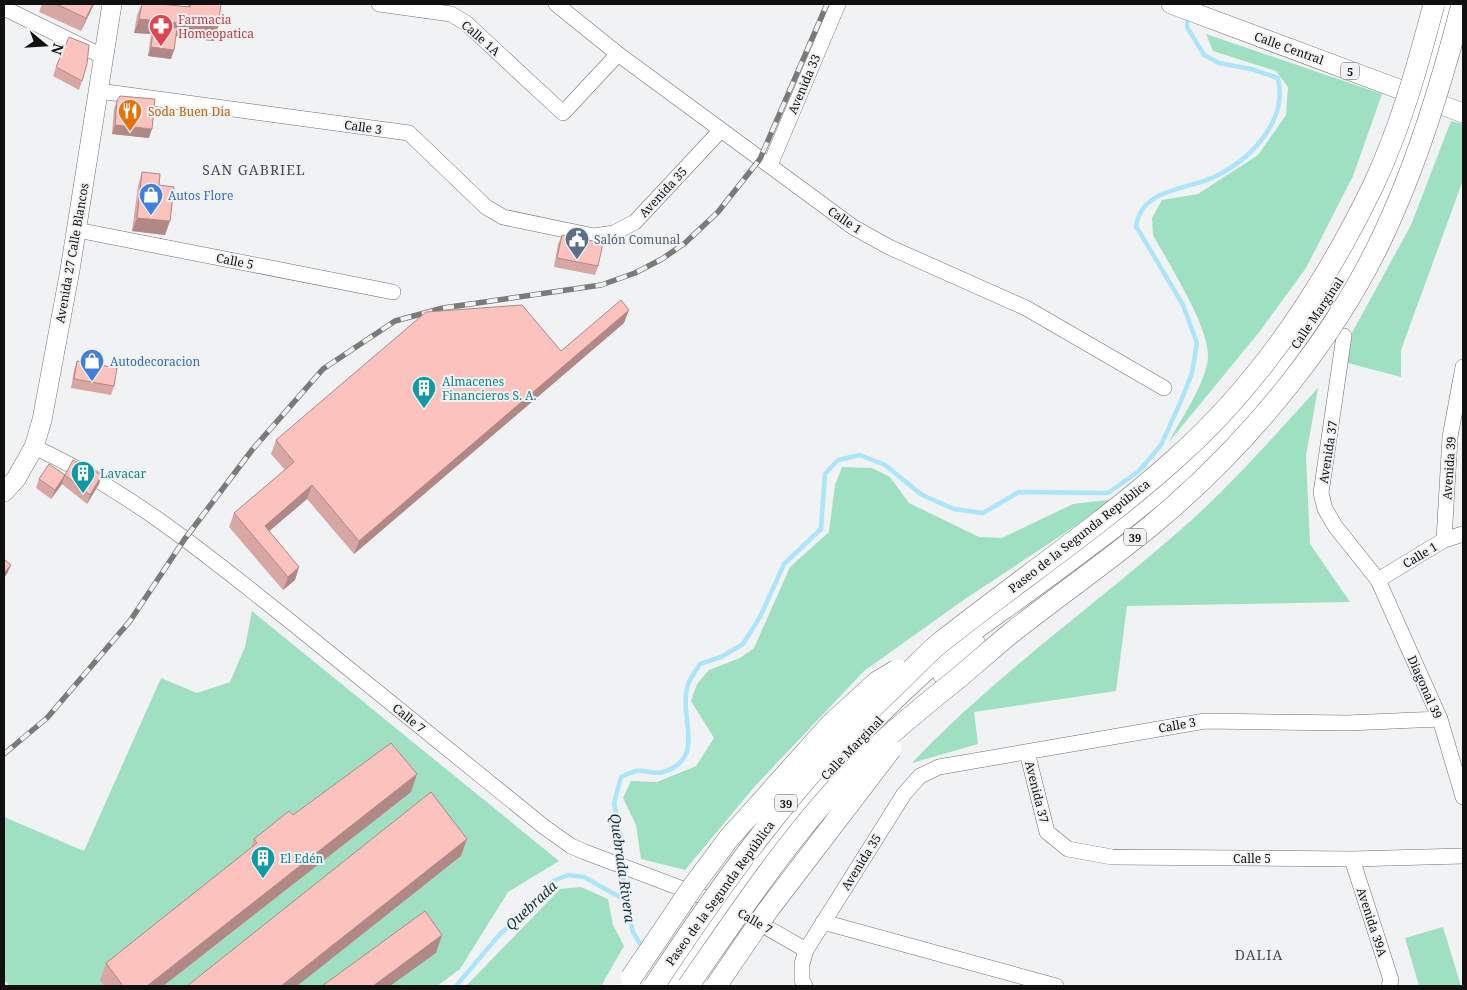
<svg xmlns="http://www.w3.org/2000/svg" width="1467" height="990" font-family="'Noto Serif',serif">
<rect width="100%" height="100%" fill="#f1f2f3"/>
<path fill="#9fe0c3" d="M1206 34 1382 94 1353 176 1306 268 1260 331 1169 442C1180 420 1209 379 1208 354 1207 324 1169 264 1153 235L1152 218 1162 200 1198 194 1258 155 1286 115 1288 87 1276 71 1213 51Z
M1451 121 1463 124V180L1401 350V377L1344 362 1348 340 1411 225Z
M1318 388 1306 456 1310 544 1350 602 1127 606 1116 691 974 712 978 744 912 763C992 678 1090 609 1178 532 1229 488 1273 437 1318 388Z
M842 467 872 468 890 477 909 503 979 537 1002 538 1073 504 1116 499 965 599 864 671 756 785 685 870 641 859 636 825 623 798 631 781 657 782 696 766 714 738 691 701 697 684 709 670 740 658 754 648 790 567 829 532 835 485Z
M252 611 559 861 508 892 460 969 437 986H10L4 980V817L84 851 161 678 197 693 230 682 245 647Z
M581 887 608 899 613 925 624 946 601 986H466L560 889Z
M1443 927 1461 986H1419L1405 938Z"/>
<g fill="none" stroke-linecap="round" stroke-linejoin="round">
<path stroke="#abe5fc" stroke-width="4.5" d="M644 950 633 932 625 900 620 832 614 803 621 777C626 775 631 772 636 771 644 769 654 775 663 772 707 759 679 718 687 688 688 680 696 671 700 664L721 657 743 644 760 617 784 564 821 529 825 474 838 460 860 455 885 465 922 495 954 509 983 513 1019 492 1108 493 1139 471 1161 445 1181 401 1192 373 1197 343 1183 305 1136 226C1142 189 1184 190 1212 178 1236 167 1255 152 1269 129 1279 111 1282 98 1278 78L1251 69 1219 63 1204 55 1187 27 1188 15
M456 986 500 934 520 917 553 881 568 875 584 877 625 900"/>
<defs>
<path id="minor" d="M379 4 451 14 466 23 563 113 618 54
M556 4 618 54 853 227 889 247 1026 308 1164 388
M4 8 104 57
M99 91 409 133 486 207 503 217 594 236 614 233 635 222 721 130
M770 165 838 4
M77 230 393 292
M1344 336 1321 493 1325 509 1335 526 1378 580 1440 719 1463 797
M34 447C131 491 213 560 296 626 378 693 461 759 543 826L571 846 585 852 733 908 806 950
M1444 540 1450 437 1463 367
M1378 580 1444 540 1463 534
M941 676 978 643
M1027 752 1047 832 1068 849 1112 857 1352 859 1463 856
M1352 859 1391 980 1389 986
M823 922 1056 986
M669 986C750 862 840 744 955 649 975 632 996 618 1017 603 1069 565 1121 527 1170 486 1220 444 1261 395 1298 342 1321 308 1345 275 1365 239 1405 167 1429 84 1450 4
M805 986 802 980V964L806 950 904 794 920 776 939 767 1205 721 1347 723 1440 719"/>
<path id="major" d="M1171 4 1463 113
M4 492 16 479 34 447 42 420 70 270 112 4"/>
</defs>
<use href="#minor" stroke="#717172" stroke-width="16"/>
<use href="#major" stroke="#717172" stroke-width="20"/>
<use href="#minor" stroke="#fff" stroke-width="15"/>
<use href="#major" stroke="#fff" stroke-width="19"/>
<defs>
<path id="rail" d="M4 754 47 718 130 621 184 540 252 450 323 369 395 321 443 308 601 285 635 273 662 259 685 243 718 212 760 159 827 4"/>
</defs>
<use href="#rail" stroke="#7a7a7b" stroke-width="5.5"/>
<use href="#rail" stroke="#f1f2f3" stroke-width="4" stroke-dasharray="11" stroke-linecap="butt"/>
<defs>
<path id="highway-bridge" d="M631 978 694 885 729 838 831 724 877 682 897 670
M654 986C725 878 800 775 895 686 910 672 925 655 941 642 1018 581 1100 526 1174 460 1258 386 1324 287 1373 186 1400 129 1418 65 1434 4
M688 986C744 906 799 822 869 754 897 727 927 703 957 679 975 664 993 648 1011 633 1058 596 1107 562 1153 524 1252 441 1344 330 1394 211 1423 145 1444 74 1462 4
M716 986 768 910 891 749"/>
</defs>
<use href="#highway-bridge" stroke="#717172" stroke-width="22" stroke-linecap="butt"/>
<use href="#highway-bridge" stroke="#fff" stroke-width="21"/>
</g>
<path fill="#d9a7a3" d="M42 4H94L81 31 39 12Z
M142 4 188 7V4H221L214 41 176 37 174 50 171 59 148 56 151 34 134 33 137 15Z
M56 67 82 81 79 90 53 76Z
M117 100 149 138 112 134 114 109Z
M142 172 159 185 165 235 132 231 138 186Z
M562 235 598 266 595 275 554 267 558 244Z
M624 323 354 554 307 499 269 531 299 567 295 580 283 590 229 527 234 513 285 470 271 454 276 440 561 351Z
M77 361 114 386 111 395 71 388 74 370Z
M65 475 99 484 87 504 62 484 51 499 36 488 39 479Z
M411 792 163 986H104L100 980 106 963 251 848 254 839 293 815Z"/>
<path fill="#b08885" d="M93 4H94L81 31 86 18Z
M139 19 218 27 214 41 153 35 154 25 151 34 134 33Z
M151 47 174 50 171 59 148 56Z
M115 125 152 129 149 138 112 134Z
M137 218 170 221 165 235 132 231Z
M629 310 624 323 354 554 359 541Z
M65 475 62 484 51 499 55 490Z
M102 475 99 484 87 504 90 495Z
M312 485 307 499 260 539 265 526Z
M11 565 7 574 4 578V573Z
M299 567 295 580 283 590 288 577Z
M417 774 411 792 163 986H147Z
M467 839 461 856 297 986H281Z
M442 935 436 953 390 986H373Z"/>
<path fill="#fcc2be" stroke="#b08885" d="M56 4H93L86 18Z
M142 4H160L190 7 191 4H221L218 27 139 19Z
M154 25 177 28 174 50 151 47Z
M69 37 89 45 87 64 82 81 56 67Z
M120 96 155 99 152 129 115 125 117 100Z
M142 172 160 174 159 185 174 187 170 221 137 218Z
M562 235 603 243 598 266 557 258Z
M621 300 629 310 359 541 312 485 265 526 299 567 288 577 234 513 294 462 276 440 426 312 522 305 561 351Z
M77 361 117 368 114 386 74 379Z
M73 460 102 475 90 495 65 475 55 490 39 479 49 464 65 475Z
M4 559 11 565 4 573Z
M391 743 417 774 147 986H123L106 963 257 843 254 839 289 811 293 815Z
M431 792 467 839 281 986H187Z
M425 911 442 935 373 986H322Z"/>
<defs>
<symbol id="pharmacy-pin" viewBox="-11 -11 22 30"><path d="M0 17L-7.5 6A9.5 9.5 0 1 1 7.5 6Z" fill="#e0444e" stroke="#f1f2f3"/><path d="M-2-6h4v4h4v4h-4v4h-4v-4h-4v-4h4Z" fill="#fff"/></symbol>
<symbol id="restaurant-pin" viewBox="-11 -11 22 30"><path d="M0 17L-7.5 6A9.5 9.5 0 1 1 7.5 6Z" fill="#e8710a" stroke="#f1f2f3"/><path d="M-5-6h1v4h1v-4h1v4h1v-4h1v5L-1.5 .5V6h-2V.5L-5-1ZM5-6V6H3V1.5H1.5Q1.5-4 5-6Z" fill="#fff"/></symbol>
<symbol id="shop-pin" viewBox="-11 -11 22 30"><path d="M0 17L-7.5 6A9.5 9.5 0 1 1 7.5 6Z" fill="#3f7fe0" stroke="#f1f2f3"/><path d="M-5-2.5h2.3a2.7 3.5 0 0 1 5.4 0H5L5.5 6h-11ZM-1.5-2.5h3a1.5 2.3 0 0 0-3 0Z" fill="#fff"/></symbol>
<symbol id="civic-pin" viewBox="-11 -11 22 30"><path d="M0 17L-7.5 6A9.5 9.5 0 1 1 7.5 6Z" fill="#5c6f8a" stroke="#f1f2f3"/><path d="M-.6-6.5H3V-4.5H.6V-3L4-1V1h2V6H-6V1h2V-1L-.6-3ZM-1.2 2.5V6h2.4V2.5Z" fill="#fff"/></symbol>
<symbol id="building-pin" viewBox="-11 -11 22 30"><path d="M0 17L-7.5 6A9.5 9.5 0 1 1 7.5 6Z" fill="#0f9aa8" stroke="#f1f2f3"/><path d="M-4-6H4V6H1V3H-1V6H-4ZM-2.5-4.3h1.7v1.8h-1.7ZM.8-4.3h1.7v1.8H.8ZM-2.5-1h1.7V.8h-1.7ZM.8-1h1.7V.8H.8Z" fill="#fff"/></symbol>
</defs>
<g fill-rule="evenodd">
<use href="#pharmacy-pin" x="147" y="12" width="28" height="38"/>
<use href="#restaurant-pin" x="116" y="97" width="28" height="38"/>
<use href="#shop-pin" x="137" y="181" width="28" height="38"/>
<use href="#civic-pin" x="563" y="225" width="28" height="38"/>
<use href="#shop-pin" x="78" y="347" width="28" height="38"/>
<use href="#building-pin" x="410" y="374" width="28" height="38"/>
<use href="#building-pin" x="69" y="459" width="28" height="38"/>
<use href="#building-pin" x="249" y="844" width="28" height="38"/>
</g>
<g text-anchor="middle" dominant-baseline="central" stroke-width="4" stroke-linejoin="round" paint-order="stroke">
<g fill="#f1f2f3" stroke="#545455" stroke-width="1">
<rect x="1341" y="62.5" width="18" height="17" rx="4"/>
<rect x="1124" y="528.5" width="22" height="17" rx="4"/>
<rect x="775" y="794.5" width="22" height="17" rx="4"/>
</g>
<g font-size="11" font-weight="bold" fill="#101011">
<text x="1350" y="71">5</text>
<text x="1135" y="537">39</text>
<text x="786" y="803">39</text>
</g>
<g font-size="12" fill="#be3a42" stroke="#f1f2f3" text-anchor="start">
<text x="178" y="19">Farmacia<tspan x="178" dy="14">Homeopatica</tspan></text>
</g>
<g font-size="12" fill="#101011" stroke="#f1f2f3">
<text transform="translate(481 38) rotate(41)">Calle 1A</text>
<text transform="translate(1289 48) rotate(20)">Calle Central</text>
<text transform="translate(804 84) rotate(-67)">Avenida 33</text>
<text transform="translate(363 127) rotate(8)">Calle 3</text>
<text transform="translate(663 192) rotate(-47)">Avenida 35</text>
<text transform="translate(845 220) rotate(34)">Calle 1</text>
<text transform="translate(72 253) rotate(-80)">Avenida 27 Calle Blancos</text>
<text transform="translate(235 261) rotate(11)">Calle 5</text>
<text transform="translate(1317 313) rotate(-56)">Calle Marginal</text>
<text transform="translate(1328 452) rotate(-81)">Avenida 37</text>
<text transform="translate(1449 468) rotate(-86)">Avenida 39</text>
<text transform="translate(1079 536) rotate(-38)">Paseo de la Segunda República</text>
<text transform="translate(1420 555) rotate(-31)">Calle 1</text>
<text transform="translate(1425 687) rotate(66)">Diagonal 39</text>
<text transform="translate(409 718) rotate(39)">Calle 7</text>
<text transform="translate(1177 725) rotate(-10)">Calle 3</text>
<text transform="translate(852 748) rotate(-46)">Calle Marginal</text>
<text transform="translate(1037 792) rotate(76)">Avenida 37</text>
<text x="1252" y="858">Calle 5</text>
<text transform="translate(861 862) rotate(-58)">Avenida 35</text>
<text transform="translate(720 893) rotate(-54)">Paseo de la Segunda República</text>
<text transform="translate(755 921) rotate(30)">Calle 7</text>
<text transform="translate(1372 922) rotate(72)">Avenida 39A</text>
</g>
<g font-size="12" fill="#c56008" stroke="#f1f2f3" text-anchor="start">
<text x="148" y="111">Soda Buen Dia</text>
</g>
<g font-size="12" fill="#366cbe" stroke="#f1f2f3" text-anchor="start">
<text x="168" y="195">Autos Flore</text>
<text x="110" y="361">Autodecoracion</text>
</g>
<g font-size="12" fill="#4e5e75" stroke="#f1f2f3" text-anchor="start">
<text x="594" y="239">Salón Comunal</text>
</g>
<g font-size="12" fill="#0d838f" stroke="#f1f2f3" text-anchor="start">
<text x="442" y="381">Almacenes<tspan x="442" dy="14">Financieros S. A.</tspan></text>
<text x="100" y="473">Lavacar</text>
<text x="280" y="858">El Edén</text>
</g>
<g font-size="14" letter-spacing="1" fill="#4a4b4c" stroke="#f1f2f3">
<text x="254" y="169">SAN GABRIEL</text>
<text x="1259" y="954">DALIA</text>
</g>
<g font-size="14" font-style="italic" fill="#0f333f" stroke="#f1f2f3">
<text transform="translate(623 868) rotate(82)">Quebrada Rivera</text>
<text transform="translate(531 905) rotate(-43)">Quebrada</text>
</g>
</g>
<rect width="1467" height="990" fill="none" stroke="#101011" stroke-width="10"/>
<g transform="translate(45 45) rotate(108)" stroke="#f1f2f3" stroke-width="4" paint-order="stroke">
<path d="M0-4L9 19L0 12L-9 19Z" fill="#101011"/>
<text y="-8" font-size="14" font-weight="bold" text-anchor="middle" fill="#101011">N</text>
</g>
</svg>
